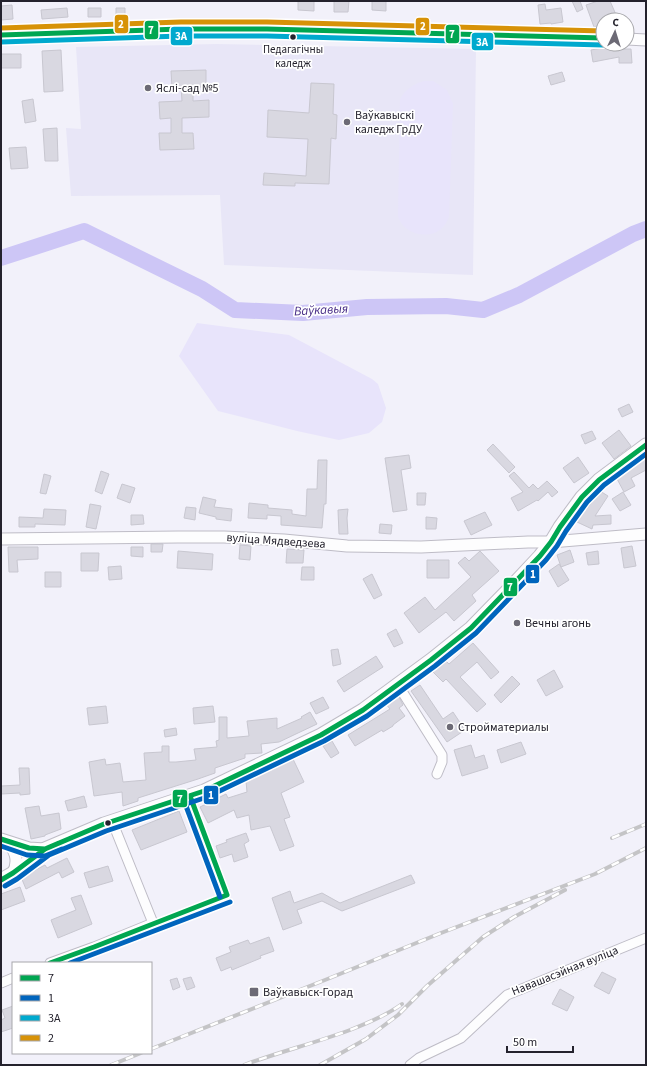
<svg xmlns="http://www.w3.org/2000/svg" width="647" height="1066" font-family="'Source Sans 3',sans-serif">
<rect width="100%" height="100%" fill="#f2f1fa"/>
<path fill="#e8e6f7" d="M217 44 476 49 473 275 224 265 220 195 71 196 66 128 81 129 76 47Z"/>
<path fill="#e8e4fb" d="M424 81H433L447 90 453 104 449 217C447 222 444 227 440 230 427 239 407 234 400 221 399 219 398 217 398 215L400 99C406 89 413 84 424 81Z
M197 323 289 335 372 379 378 384 386 408 382 422 369 433 339 440 297 431 218 411 179 356Z"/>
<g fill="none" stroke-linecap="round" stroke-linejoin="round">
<path stroke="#cdc6f6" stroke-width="16" d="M1 258 84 231 202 289 235 310 303 313 367 307 446 306 483 310 519 295 633 234 646 229"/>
</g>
<path fill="#d9d8e1" stroke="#c8c7d0" d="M298 1H314V11L298 10Z
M334 1H349L348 12H334Z
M372 1H386V11L372 10Z
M572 1H580L583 9 577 12Z
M598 1H610L617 17 610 20H603V24L594 27 586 5Z
M545 4 546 10 561 8 563 22 551 24V23L540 24 538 5Z
M12 5 13 19 1 20V6Z
M67 8 68 17 42 19 41 10Z
M88 8H101V17H88Z
M116 8H125V16H116Z
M607 47V49H631L632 63H619V57L593 62 591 50Z
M61 50 63 91 44 92 42 51Z
M1 54H21V68H1Z
M206 70V87H193V101L209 100V117L182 118V133H193L194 149 160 150 159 133H171V118L160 119 159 102 182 101 181 87H172L171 71Z
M562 72 565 81 551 85 548 76Z
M311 83 334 84 333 114 337 115 336 139 331 138 329 184 295 183V186L263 185 264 173 306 176 308 139 267 137 268 110 309 113Z
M33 99 36 121 25 123 22 101Z
M57 128 58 161H45L43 129Z
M26 147 28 168 11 169 9 148Z
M629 404 633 412 622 417 618 409Z
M619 430 631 446 614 459 602 443Z
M592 431 596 439 585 444 581 435Z
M493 444 515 467 509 473 487 450Z
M409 455 411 468 401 470 407 510 393 512 385 458Z
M646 456V470L631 478 635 486 624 492 616 477Z
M578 457 589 473 574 483 563 468Z
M318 460H327L326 504H324L322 528 281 525V516L267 515V519L248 518 249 503 268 505V508L292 510V514L306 516 307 489H317Z
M101 471 109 474 102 494 95 491Z
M514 472 529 488 533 484 538 489 547 481 558 492 552 497 548 492 538 501 537 500 518 511 511 498 523 492 509 476Z
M44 474 51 476 46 494 40 493Z
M122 484 135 488 130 503 117 498Z
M600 491 608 496 595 516 611 515V524L593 525 592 529 577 522 584 509 586 510Z
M623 492 631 505 620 511 612 499Z
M417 493H426L425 505H417Z
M203 497 216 500 214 507 232 509 231 521 216 519V517L199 513Z
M90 504 101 506 96 529 86 527Z
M186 507 196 508 195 520 184 518Z
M44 509 66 510 65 525 35 524V527H19V517L43 518Z
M348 509 347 518 348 534H339L338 510Z
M485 512 492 525 471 535 464 521Z
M131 515H143L144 524 131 525Z
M426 517 437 518 436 529H426Z
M380 524 392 525 391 534 379 533Z
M151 544H163L162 552H151Z
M240 545 251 546 250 560 239 559Z
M632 546 636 566 624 568 621 548Z
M8 547H38V559L17 560 18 572H9Z
M131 547H143V557L131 556Z
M287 549 304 550 303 563H286Z
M570 550 574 562 561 567 557 555Z
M178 551 213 554 212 570 177 568Z
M480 551 499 571 472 595 476 601 454 621 446 612 419 633 404 613 425 597 435 610 471 577 458 563 465 557 469 561Z
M598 551 599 564 588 565 586 553Z
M81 553H99L98 571H81Z
M427 560H449V578H427Z
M559 564 569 580 558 587 549 571Z
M121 566 122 579 109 580 108 567Z
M302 567H314V580H301Z
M45 572H61V587H45Z
M372 574 382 595 374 599 363 579Z
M396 629 403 643 394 647 387 634Z
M473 643 499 672 491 679 477 662 460 677 486 704 477 712 446 679 443 682 433 672 445 660 449 664Z
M338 649 341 664 333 666 331 650Z
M376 656 383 667 344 692 337 681Z
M554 670 563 687 546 696 537 680Z
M512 676 520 684 501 703 494 695Z
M420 685 443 719 453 712 465 730 447 742 411 691Z
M398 695 403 705 399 708 405 716 393 725V726L383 732 382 730 355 746 348 735 390 709 386 704Z
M323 697 329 708 316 714 310 703Z
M106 706 108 723 89 725 87 708Z
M213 706 215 722 194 724 193 708Z
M310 712 317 724 279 742 261 744 262 753 245 754V758L215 768V773L198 779 138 798V801L123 806 122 792 94 796 89 762 105 759 106 765 120 763 123 782 146 780 144 753 162 752V746H169V762H176L196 760 194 749 217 747 216 741 219 740V717H227V738L249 736 247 721 277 718V729L302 718 301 717Z
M176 728 177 735 165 737 164 730Z
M332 741 339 753 331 758 323 746Z
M521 742 526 754 501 763 497 750Z
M471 745 475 758 484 755 488 768 462 776 454 750Z
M293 759 304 782 281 793 290 817 284 819 294 846 280 851 270 826 251 830 249 815 237 818 234 810 208 823 200 807 226 794 228 798 247 792 246 781 259 773 273 769Z
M19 768H29L30 794 20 795V793L1 794V786L20 785Z
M84 796 87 807 68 811 65 801Z
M39 806 41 816 59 813 61 829 45 835V836L31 839 25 808Z
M179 811 187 832 141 850 132 830Z
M246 833 249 841 244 844 248 857 234 862 232 854 220 858 216 846 227 842 226 840Z
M67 858 74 872 62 878 59 872 26 889 21 877H22L45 865 47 868Z
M108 866 113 881 89 888 84 873Z
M411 875 415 883 342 911 322 901 297 910 302 923 283 930 272 898 290 891 294 903 322 893 340 903Z
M20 887 25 901 1 910V894Z
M81 895 92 924 58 938 51 920 76 910 71 898Z
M269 937 274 951 260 956 261 958 232 970 231 967 221 971 216 958 231 952 229 947 248 940 250 944Z
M602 972 616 979 609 994 594 986Z
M191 977 195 987 187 990 183 979Z
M177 978 180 987 173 990 170 980Z
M560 989 574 997 567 1011 552 1004Z
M13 1006V1028L1 1032V1020L5 1018 2 1010Z"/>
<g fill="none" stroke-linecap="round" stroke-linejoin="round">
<defs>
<path id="minor" d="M398 685 442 755V762L437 774
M50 963 94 947 153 923 112 821
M1 983 13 978
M410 1065 419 1058 461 1038 507 995 646 938"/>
<path id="tertiary" d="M1 35 181 29H267L603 38
M627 39 646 40
M1 539 178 537H224L284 540 347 546 421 547 528 542H551L646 534
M1 839 29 848 45 849
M4 841C16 848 19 861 13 873"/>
<path id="secondary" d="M1 880 13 873 45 849 104 824 204 791 321 735 363 710 431 660 471 628 513 585 540 556 551 542 560 527 582 497 599 480 646 445"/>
</defs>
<use href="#minor" stroke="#bebcc6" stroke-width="11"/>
<use href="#tertiary" stroke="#bebcc6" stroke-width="13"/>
<use href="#secondary" stroke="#bebcc6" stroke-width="15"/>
<use href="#minor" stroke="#fdfdfe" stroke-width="9"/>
<use href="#tertiary" stroke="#fdfdfe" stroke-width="11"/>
<use href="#secondary" stroke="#fdfdfe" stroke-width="13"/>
<defs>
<path id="rail" d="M612 838 646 824
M151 1049 325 980 441 933 595 874 646 848
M111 1065 141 1053
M244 1065C279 1052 315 1043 350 1030 368 1023 387 1015 402 1004
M320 1065 366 1039 398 1015 427 986 483 937 514 917 565 890"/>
</defs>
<use href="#rail" stroke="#c4c4c6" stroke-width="4"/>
<use href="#rail" stroke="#fff" stroke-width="2.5" stroke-dasharray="8" stroke-linecap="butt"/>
<defs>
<path id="bus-1" d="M1 35 181 29H267L603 38
M190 796 227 895
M1 839 29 848 45 849 59 843
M1 880 13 873 45 849 104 824 204 791 321 735 363 710 431 660 471 628 540 556 551 542 560 527 582 497 599 480 646 445
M50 963 94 947 227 895"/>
<path id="bus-2" d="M183 798 220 897
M1 846 27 855 45 856 62 849
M5 886 17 879 49 855 106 831 207 797 324 741 367 716 435 666 476 633 546 560 557 546 566 531 587 502 604 485 646 454
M70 963 230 902"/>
<path id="bus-3" d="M1 42 181 36H267L603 45"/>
<path id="bus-4" d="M1 28 181 22H267L603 31"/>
</defs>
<use href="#bus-1" stroke="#fff" stroke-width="8"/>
<use href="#bus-2" stroke="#fff" stroke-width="8"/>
<use href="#bus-3" stroke="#fff" stroke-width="8"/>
<use href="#bus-4" stroke="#fff" stroke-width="8"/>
<use href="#bus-1" stroke="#00a651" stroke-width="5"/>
<use href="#bus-2" stroke="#0065bd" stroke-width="5"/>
<use href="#bus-3" stroke="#00a9ce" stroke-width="5"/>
<use href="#bus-4" stroke="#d79207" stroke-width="5"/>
</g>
<g fill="#24222d" stroke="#fff" stroke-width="1.5">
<circle cx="293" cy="37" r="3.5"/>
<circle cx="108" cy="823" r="3.5"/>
</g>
<g fill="#6c6a75" stroke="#fff" stroke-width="1.5">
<circle cx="148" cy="88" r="4"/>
<circle cx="347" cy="122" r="4"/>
<circle cx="517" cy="623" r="4"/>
<circle cx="450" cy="727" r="4"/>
<rect x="249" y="987" width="10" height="10" rx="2"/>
</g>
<g text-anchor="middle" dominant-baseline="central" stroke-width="3.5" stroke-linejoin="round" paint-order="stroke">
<g font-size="11" fill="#24222d" stroke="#fff">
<text x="293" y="49">Педагагічны<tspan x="293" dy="14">каледж</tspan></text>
</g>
<g font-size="12" fill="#24222d" stroke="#fff" text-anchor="start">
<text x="156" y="88">Яслі-сад №5</text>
<text x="355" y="115">Ваўкавыскі<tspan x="355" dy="14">каледж ГрДУ</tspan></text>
<text x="525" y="623">Вечны агонь</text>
<text x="458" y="727">Стройматериалы</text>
<text x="263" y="992">Ваўкавыск-Горад</text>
</g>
<g font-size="12" fill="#24222d" stroke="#fff">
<text transform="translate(276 541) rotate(4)">вуліца Мядведзева</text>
<text transform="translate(565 971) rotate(-22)">Навашасэйная вуліца</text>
</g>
<g font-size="13" font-style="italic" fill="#442984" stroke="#fff">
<text transform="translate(321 310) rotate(-3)">Ваўкавыя</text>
</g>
</g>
<g stroke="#fff" stroke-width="1.5">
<rect x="114" y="14" width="15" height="20" rx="4" fill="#d79207"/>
<rect x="415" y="17" width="15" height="19" rx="4" fill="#d79207"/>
<rect x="144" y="20" width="15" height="20" rx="4" fill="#00a651"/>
<rect x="445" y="24" width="15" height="20" rx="4" fill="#00a651"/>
<rect x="170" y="26" width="23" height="20" rx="4" fill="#00a9ce"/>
<rect x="471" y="32" width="23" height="19" rx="4" fill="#00a9ce"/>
<rect x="525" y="564" width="15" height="20" rx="4" fill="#0065bd"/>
<rect x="503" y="577" width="15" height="20" rx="4" fill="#00a651"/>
<rect x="203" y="785" width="16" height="20" rx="4" fill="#0065bd"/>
<rect x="172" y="789" width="16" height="19" rx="4" fill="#00a651"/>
</g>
<g font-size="11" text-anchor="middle" font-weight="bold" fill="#fff">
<text x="121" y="28">2</text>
<text x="423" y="30">2</text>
<text x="151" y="34">7</text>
<text x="452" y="38">7</text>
<text x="181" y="40">3А</text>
<text x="482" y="46">3А</text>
<text x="533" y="578">1</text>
<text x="510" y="591">7</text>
<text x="211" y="799">1</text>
<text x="180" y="803">7</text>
</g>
<rect width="647" height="1066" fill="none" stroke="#24222d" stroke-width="4"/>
<rect x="12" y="962" width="140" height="92" fill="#ffffff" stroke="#a7a7ab"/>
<rect x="20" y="975" width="20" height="6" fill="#00a651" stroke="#a7a7ab"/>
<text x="48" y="982" font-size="12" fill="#24222d">7</text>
<rect x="20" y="995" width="20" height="6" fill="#0065bd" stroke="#a7a7ab"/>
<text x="48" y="1002" font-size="12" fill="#24222d">1</text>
<rect x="20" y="1015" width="20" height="6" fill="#00a9ce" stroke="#a7a7ab"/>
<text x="48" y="1022" font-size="12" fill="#24222d">3А</text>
<rect x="20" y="1035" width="20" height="6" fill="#d79207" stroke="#a7a7ab"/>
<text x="48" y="1042" font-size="12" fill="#24222d">2</text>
<g transform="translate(615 32) rotate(4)"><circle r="19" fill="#ffffff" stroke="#a7a7ab"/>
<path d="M0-3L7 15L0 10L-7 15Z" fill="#6c6a75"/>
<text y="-6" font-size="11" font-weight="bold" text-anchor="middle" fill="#24222d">С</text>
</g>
<path d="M507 1046v6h66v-6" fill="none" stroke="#24222d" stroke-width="2"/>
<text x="513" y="1046" font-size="12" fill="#24222d" stroke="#ffffff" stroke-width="3" paint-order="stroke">50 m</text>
</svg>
